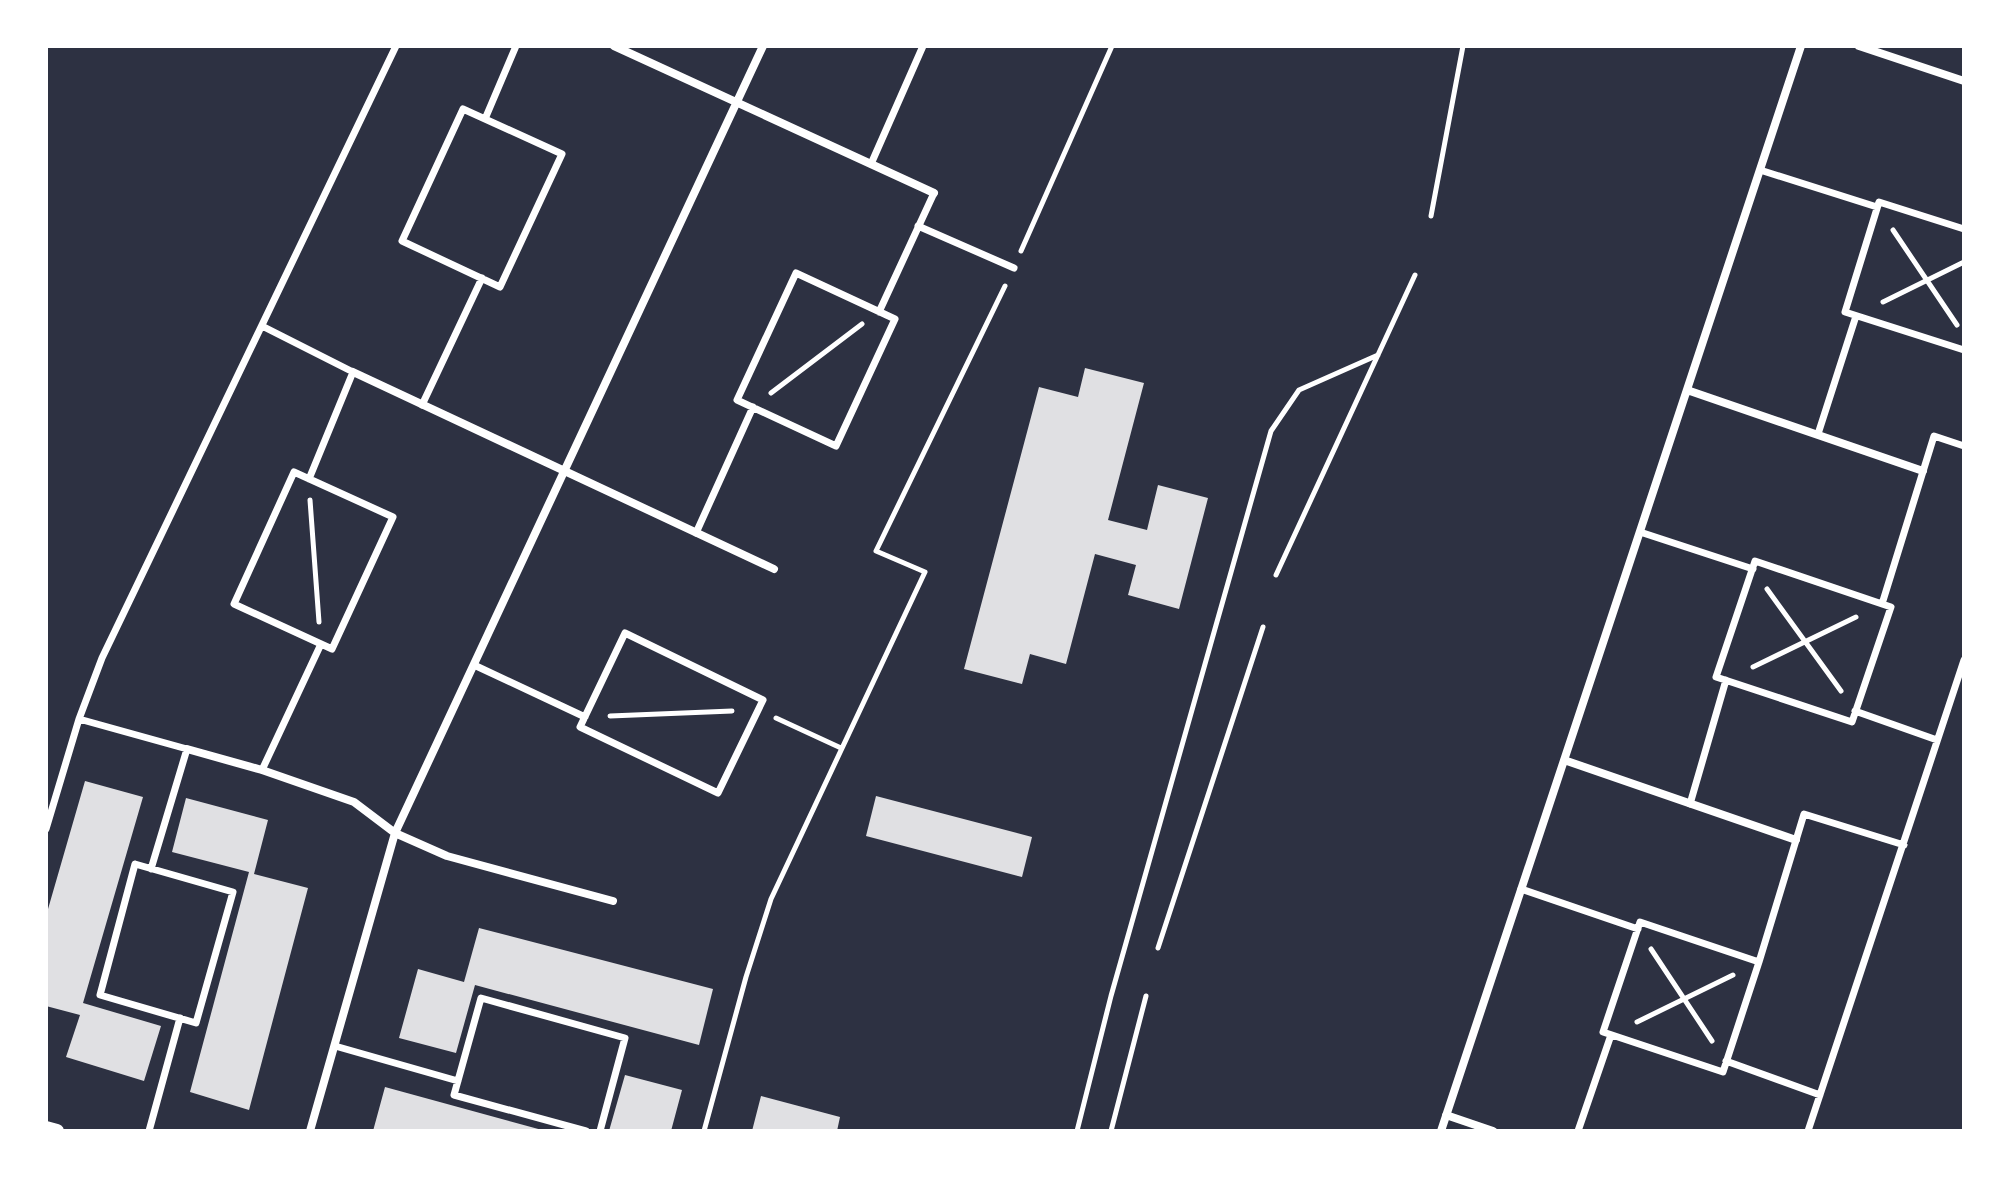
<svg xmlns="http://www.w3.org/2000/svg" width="2010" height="1177" font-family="'Roboto Condensed',sans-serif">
<rect width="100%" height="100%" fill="#2d3142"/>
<path fill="#e0e0e3" d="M1085 368 1144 383 1108 520 1147 530 1158 485 1208 498 1179 609 1128 595 1136 565 1095 554 1066 664 1030 654 1022 684 964 669 1039 387 1078 397Z
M85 781 143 797 83 1003 161 1026 144 1081 66 1057 80 1015 46 1006V916Z
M876 796 1032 837 1022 877 866 836Z
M186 798 268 820 254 874 308 888 249 1110 190 1092 249 872 172 852Z
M479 928 713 989 699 1045 475 985 456 1053 399 1038 418 969 464 982Z
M625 1075 682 1090 671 1131H609Z
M385 1087 542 1130V1131H373Z
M761 1096 840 1117 837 1131H752Z"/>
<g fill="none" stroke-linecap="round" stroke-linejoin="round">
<path stroke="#fff" stroke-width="5" d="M1431 216 1463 46
M1893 230 1957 325
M1021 251 1112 46
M1883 302 1964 262
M771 393 862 324
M310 500 319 622
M1276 575 1415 275
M1767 589 1841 691
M1753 667 1856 617
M610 716 732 711
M776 718 841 748
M1158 948 1263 627
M1651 949 1712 1041
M1637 1022 1733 975
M704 1131 746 977 771 899 925 572 876 551 1005 286
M1077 1131 1111 996 1271 431 1299 390 1378 355
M1111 1131 1146 996"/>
<path stroke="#fff" stroke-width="7" d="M463 109 562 154 500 287 402 241Z
M485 119 516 46
M871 164 923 46
M1760 170 1877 207
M918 226 1014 268
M1964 229 1879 202 1845 312 1964 350
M796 273 895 319 836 446 737 400Z
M879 312 934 193
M262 326 353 372 309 479
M422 405 482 278
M1818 434 1856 316
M294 472 393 517 332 649 234 604Z
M1640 532 1753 569
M696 533 753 407
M1755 561 1891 607 1852 722 1716 677Z
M1882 604 1934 436 1964 446
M625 633 763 700 718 793 580 727Z
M474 665 585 717
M1855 711 1937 740
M79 719 187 749 151 869
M262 770 321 644
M1690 804 1726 680
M46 829 79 719 102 658 396 46
M135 864 233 892 196 1023 100 995Z
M1521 889 1638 929
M1640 922 1759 962 1723 1072 1603 1032Z
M1759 962 1804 814 1904 845
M335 1046 458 1081
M1726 1061 1820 1095
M149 1131 180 1018
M586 1131 454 1095 481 998 625 1038 600 1131
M1578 1131 1611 1035
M1808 1131 1964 660"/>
<path stroke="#fff" stroke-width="8" d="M614 46 934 193
M1859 46 1964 81
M353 372 774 569
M1687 390 1923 471
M187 749 262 770 354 802 395 833 447 856 613 901
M1564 760 1796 840
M1446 1115 1493 1131
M310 1131 395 833 763 46
M1441 1131 1801 46"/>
<path stroke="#fff" stroke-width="14" d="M46 1128 57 1131"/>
</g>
<rect width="2010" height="1177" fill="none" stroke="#ffffff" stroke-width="96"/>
</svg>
